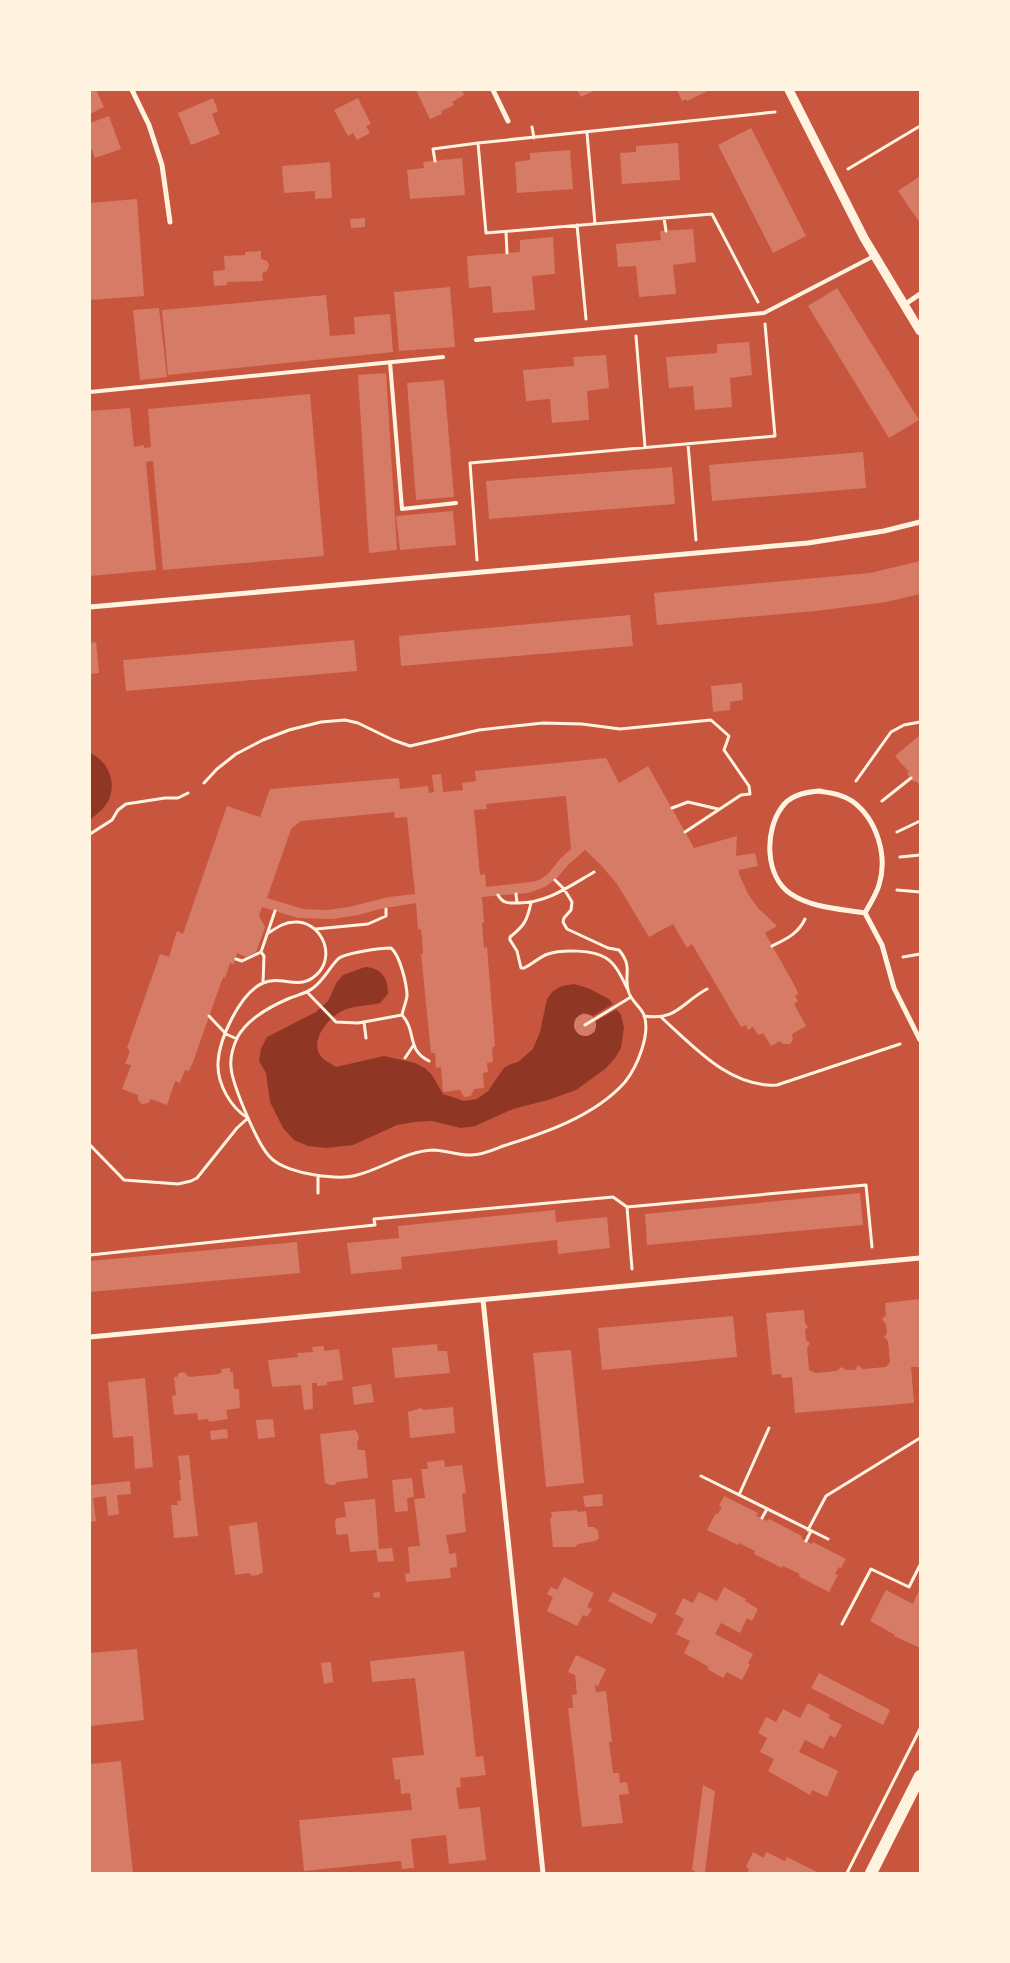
<svg xmlns="http://www.w3.org/2000/svg" width="1010" height="1963" font-family="Inter,sans-serif">
<rect width="100%" height="100%" fill="#c8553d"/>
<path fill="#8f3625" d="M90 753C109 761 118 785 107 803 103 810 95 815 90 820Z
M365 967C382 968 388 978 388 994L380 1003C368 1006 354 1005 342 1011 328 1018 310 1040 320 1055 323 1060 330 1063 336 1067L384 1056 415 1063 425 1068 432 1075 443 1094 464 1101 477 1099 488 1091 504 1068 511 1064 518 1062 533 1049 540 1032 547 999 553 991 562 986 574 984 588 988 609 999 621 1015 624 1027 621 1048 615 1058 605 1069 576 1090 548 1100 513 1109 475 1126 461 1128 432 1121 415 1122 397 1125 353 1145 326 1148 308 1146 294 1140 283 1128 270 1102 266 1073 259 1061 261 1049 267 1037 316 1012 328 1001 337 982 343 975Z"/>
<path fill="#c8553d" d="M616 1002 619 1008 596 1021 595 1032 587 1036 579 1034 574 1027 576 1018 583 1013 593 1016Z"/>
<path fill="#d67c66" fill-rule="evenodd" d="M90 90H96L104 107 90 114Z
M416 90H462L464 95 452 102 454 105 441 111 442 114 430 119Z
M577 90H595L581 97Z
M677 90H710L687 101 686 99 682 101Z
M213 98 218 111 212 114 220 134 191 145 178 113Z
M358 98 371 124 366 126 370 133 357 140 353 133 348 136 334 110Z
M109 116 121 149 95 158 90 145V123Z
M751 128 806 236 773 253 718 145Z
M678 143 680 180 622 184 620 153 636 152V146Z
M570 150 573 189 517 193 515 162 530 160V153Z
M462 158 465 195 410 199 407 170 424 168 423 162Z
M330 162 332 198 315 199V191L284 193 282 166Z
M920 176V223L898 191Z
M137 199 144 296 90 300V203Z
M365 218V227L351 228 350 219Z
M693 229 696 262 673 265 676 294 639 297 636 266 618 267 616 244 661 240 660 231Z
M553 237 555 274 532 276 535 310 493 313 491 286 469 288 467 256 520 252V240Z
M261 251V259L267 261 269 265 267 271 262 273 263 281 227 282V285L214 286 213 271 225 270 224 256 245 255V252Z
M450 287 455 347 399 351 394 292Z
M837 288 919 420 889 438 808 306Z
M326 295 330 336 355 334 354 317 390 314 393 352 168 375 162 310Z
M159 308 167 377 140 380 133 310Z
M749 342 752 375 730 378 732 407 695 410 693 386 669 388 666 357 717 353V344Z
M606 355 609 388 587 391 589 420 552 423 550 399 526 401 523 370 574 366 573 357Z
M386 373 397 550 369 553 358 375Z
M444 380 454 497 416 500 407 383Z
M310 394 324 556 163 570 153 461 146 462 156 570 90 576V411L130 408 134 447 144 445V448L151 447 148 409Z
M863 452 866 488 712 501 709 465Z
M672 467 675 504 489 519 486 481Z
M453 511 456 545 400 550 396 516Z
M920 561V594L886 602 816 611 657 625 654 593 870 573Z
M630 615 633 646 401 666 399 636Z
M354 640 357 671 126 691 123 660Z
M96 642 99 673 90 674V643Z
M742 683 743 700 730 702V710L713 712 711 686Z
M920 735V785L916 781 914 782 907 774 909 772 895 756Z
M606 758 619 783 648 766 694 848 737 836 736 856 755 853 758 866 739 870V874L748 894 758 908 777 926 765 933 796 988 798 994 795 996 798 1001 794 1004 806 1026 792 1034 793 1040 790 1044H783L780 1041 771 1046 763 1033 758 1035 753 1027 748 1030 746 1025 741 1027 692 944 687 948 673 924 649 937 617 884 600 864 585 850 568 865 557 878 545 887 528 893 482 897 484 923H482L484 948 487 947 495 1046 492 1048 493 1062 487 1063 488 1072 483 1073 484 1088 474 1089 471 1096 464 1097 460 1090 443 1092 441 1067 436 1068 435 1053H431L421 954H423L421 929 418 930 416 903 380 909 358 915 332 919 298 918 262 907 259 916 265 927 256 952 246 957 237 953 234 964 230 963 225 978 223 977 193 1062 189 1071 185 1070 180 1083 175 1081 167 1105 151 1099 148 1103 142 1104 138 1100V1095L122 1089 131 1065 125 1064 130 1051 127 1048 160 954 169 957 177 931 183 934 227 806 260 817 270 789 399 778 400 789 428 786 429 793 434 792 432 775 441 774 443 792 463 790 462 783 476 781 475 771ZM566 796 571 849 560 859 548 874 539 880 531 882 486 887 485 874 480 875 474 810 487 809 486 804ZM394 812 395 818 407 817 415 894 389 897 349 907 327 910 303 909 267 898 291 829 301 821Z
M574 1025a11 11 0 1 1 22 0a11 11 0 1 1-22 0Z
M860 1193 863 1225 647 1245 645 1214Z
M555 1210 556 1222 607 1217 610 1248 558 1254 557 1240 401 1257 402 1269 351 1274 347 1243 399 1238 398 1226Z
M297 1242 300 1273 90 1292V1261Z
M920 1299V1367H911L914 1403 795 1413 792 1377 782 1378 781 1374 772 1375 766 1313 804 1310 805 1323 808 1327 805 1330 806 1340 810 1343 807 1348 809 1370 815 1373 837 1371 841 1367 846 1370H855L858 1365 863 1369 886 1367 890 1362 888 1341 884 1337 887 1333 886 1324 882 1319 886 1315 885 1303Z
M733 1316 737 1357 602 1370 598 1328Z
M437 1344 438 1351H447L450 1373 395 1378 392 1348Z
M324 1346V1351L339 1349 343 1380 327 1382V1385L317 1386V1383H312L313 1409 304 1410 301 1385 272 1387 268 1360 298 1357 297 1353 313 1352 312 1347Z
M571 1350 584 1483 546 1487 533 1353Z
M230 1368V1372H233L234 1389H239L240 1408 226 1410 228 1419 209 1422 208 1419 198 1420 197 1413 174 1415 172 1396 176 1395 174 1377H177L179 1373 184 1372 189 1377 219 1374 222 1372 221 1369Z
M145 1378 153 1467 135 1469 133 1436 113 1438 108 1382Z
M371 1384 374 1402 354 1405 352 1387Z
M453 1407 455 1433 410 1438 408 1412 421 1408 423 1410Z
M273 1419 275 1437 258 1439 256 1420Z
M227 1429 228 1438 211 1440 210 1431Z
M355 1430 358 1434 359 1439 357 1442 358 1450H365L368 1478 337 1482 335 1485H330L325 1483 320 1434Z
M189 1455 198 1536 174 1538 171 1505H178L177 1501H181L179 1480H181L178 1456Z
M444 1460 445 1467 462 1465 466 1493 462 1494 466 1532 446 1535 447 1543 438 1544 448 1543 449 1554 456 1553 457 1567 450 1568 451 1578 406 1582 405 1574 410 1573 408 1547 420 1546 414 1499 425 1498 421 1469H428L427 1462Z
M412 1478 414 1497 407 1498 408 1511 395 1512 392 1480Z
M130 1481 131 1494 117 1495 119 1514 108 1516 106 1496 93 1498 96 1521 90 1522 91 1485Z
M602 1494 603 1506 585 1507 583 1496Z
M724 1496 758 1513 756 1516 762 1518 767 1521 769 1519 802 1536 801 1538 806 1541 812 1544 813 1542 846 1559 841 1568 839 1567 835 1574 838 1575 829 1592 798 1576 800 1574 783 1566 782 1568 754 1554 755 1551 739 1543 738 1545 707 1530 716 1513 718 1514 722 1507 719 1506Z
M375 1499 379 1549 392 1548 394 1561 378 1562 376 1550 350 1552 348 1534 338 1535 336 1533 335 1521 337 1518 346 1517 344 1502Z
M577 1510 578 1512 586 1511 588 1527H594L598 1530 599 1538 596 1541 578 1544 575 1547H553L550 1518 552 1517 551 1512Z
M257 1522 263 1572 258 1575 252 1576 249 1573 235 1575 229 1526Z
M564 1577 594 1593 587 1607 592 1609 587 1617 583 1615 577 1626 547 1611 553 1597 547 1594 551 1587 557 1590Z
M724 1587 746 1599 745 1601 758 1609 752 1621 747 1618 740 1633 721 1623 715 1634 753 1654 748 1663 750 1665 742 1680 727 1672 723 1678 707 1669 709 1667 684 1653 690 1641 676 1634 684 1619 675 1614 683 1598 693 1603 699 1592 717 1601Z
M920 1588V1648L894 1636 895 1635 870 1621 886 1590 913 1604Z
M380 1592V1597L374 1598 373 1593Z
M613 1592 657 1614 652 1624 608 1601Z
M137 1649 144 1720 90 1726V1653Z
M464 1651 476 1757 483 1756 486 1775 460 1778 461 1787 456 1788 459 1809 480 1807 486 1860 449 1864 446 1835 411 1839 414 1868 402 1869 401 1861 304 1871 299 1820 412 1810 410 1793 401 1794 400 1779 395 1780 392 1758 424 1755 415 1678 372 1682 370 1661Z
M576 1655 606 1669 598 1686 595 1685 596 1692 606 1691 612 1742H609L613 1773H619L620 1783 627 1782 629 1794 619 1795 623 1823 582 1827 568 1708H573L572 1695 577 1694 575 1675 568 1672Z
M331 1662 333 1682 324 1684 321 1663Z
M819 1673 890 1710 883 1725 811 1688Z
M808 1703 830 1715 828 1718 842 1725 835 1738 830 1735 823 1749 805 1740 799 1752 838 1771 827 1797 812 1790 810 1795 768 1771 774 1759 760 1752 767 1738 758 1733 766 1717 776 1722 783 1709 800 1718Z
M121 1761 133 1873H90V1764Z
M703 1785 715 1791 705 1873H698L692 1870Z
M753 1852 764 1858 766 1852 785 1861 787 1857 817 1872 747 1873 749 1869 746 1867Z"/>
<g fill="none" stroke-linecap="round" stroke-linejoin="round">
<path stroke="#fff3e0" stroke-width="3" d="M532 127 534 138
M587 133 595 224
M435 161 433 149 478 143
M848 169 920 126
M664 218 666 231
M577 225 586 319
M506 232 507 253
M758 302 712 214 486 233 478 143 775 112
M636 336 645 447
M688 444 696 540
M477 560 470 463 775 436 765 324
M856 781 891 732 904 725 920 722
M204 783 217 769 236 754 263 740 289 730 321 722 345 720 358 723 393 740 410 746 479 730 543 723 582 724 620 729 711 720 729 736 724 750 749 786 750 794 741 795 685 832
M882 801 911 778
M672 808 688 802 718 809
M897 832 920 821
M90 834 112 820 118 810 126 804 165 798H178L188 793
M900 857 920 855
M897 890 920 892
M516 894 517 903
M498 895C503 904 509 903 518 903 547 903 570 886 594 872
M531 903C527 921 524 926 510 937V940L517 951 521 968H524C533 964 539 957 548 954 562 949 594 950 606 958 616 964 622 978 627 988
M316 929 368 924 386 916V909
M772 946C786 939 798 934 805 919
M261 952 264 956 263 983
M903 957 920 954
M236 959 242 961 261 952 275 911
M307 992 336 1022 358 1023 402 1015C403 1009 406 1003 407 996 407 985 400 955 391 948 381 948 344 953 338 959 329 968 324 980 313 988 307 993 298 995 290 998 271 1006 247 1019 237 1038 233 1047 230 1058 231 1067 232 1084 257 1143 269 1156 278 1167 301 1173 315 1175 328 1177 344 1179 357 1175 382 1169 406 1151 433 1150 446 1150 458 1156 471 1155 482 1155 493 1150 503 1146 545 1133 595 1116 625 1082 637 1067 651 1034 644 1015 640 1006 630 1000 628 990 624 973 633 967 619 950L608 948 567 929 563 922 564 918 571 910 572 902 564 889 555 880
M402 1015C417 1031 406 1050 429 1061
M209 1016 226 1034 237 1039
M644 1016C677 1021 681 1003 707 989
M662 1018C694 1047 730 1088 777 1085L900 1044
M364 1022 366 1038
M585 1025 631 997
M405 1058 413 1046
M90 1145 124 1180 178 1184 191 1181 197 1178 237 1128 248 1118C231 1108 217 1084 218 1063 219 1039 240 993 263 983 283 974 301 994 320 971 335 951 319 921 295 922 284 922 276 928 267 934
M318 1176V1193
M90 1255 375 1225 374 1219 613 1197 627 1207
M632 1269 627 1207 866 1185 872 1247
M701 1476 828 1539
M739 1495 769 1428
M762 1518 767 1509
M808 1530 826 1496 920 1438
M806 1541 811 1531
M842 1624 871 1569 909 1587 920 1565
M847 1873 920 1729"/>
<path stroke="#fff3e0" stroke-width="4" d="M476 340 764 313 874 256
M390 362 402 509 456 503
M90 392 443 357"/>
<path stroke="#fff3e0" stroke-width="5" d="M132 90 149 125 162 165 170 222
M493 90 508 121
M904 305 920 294
M90 607 808 543 884 531 920 522
M819 791C830 793 842 794 852 801 877 819 888 856 879 885 876 895 870 904 865 913 841 909 812 908 791 894 765 877 764 831 782 807 790 795 805 792 819 791Z
M865 913 882 945 894 988 920 1040
M483 1300 543 1873
M90 1337 920 1258"/>
<path stroke="#fff3e0" stroke-width="9" d="M789 90 864 238 920 331"/>
<path stroke="#fff3e0" stroke-width="12" d="M871 1873 920 1776"/>
</g>
<rect width="1010" height="1963" fill="none" stroke="#fff3e0" stroke-width="182"/>
</svg>
